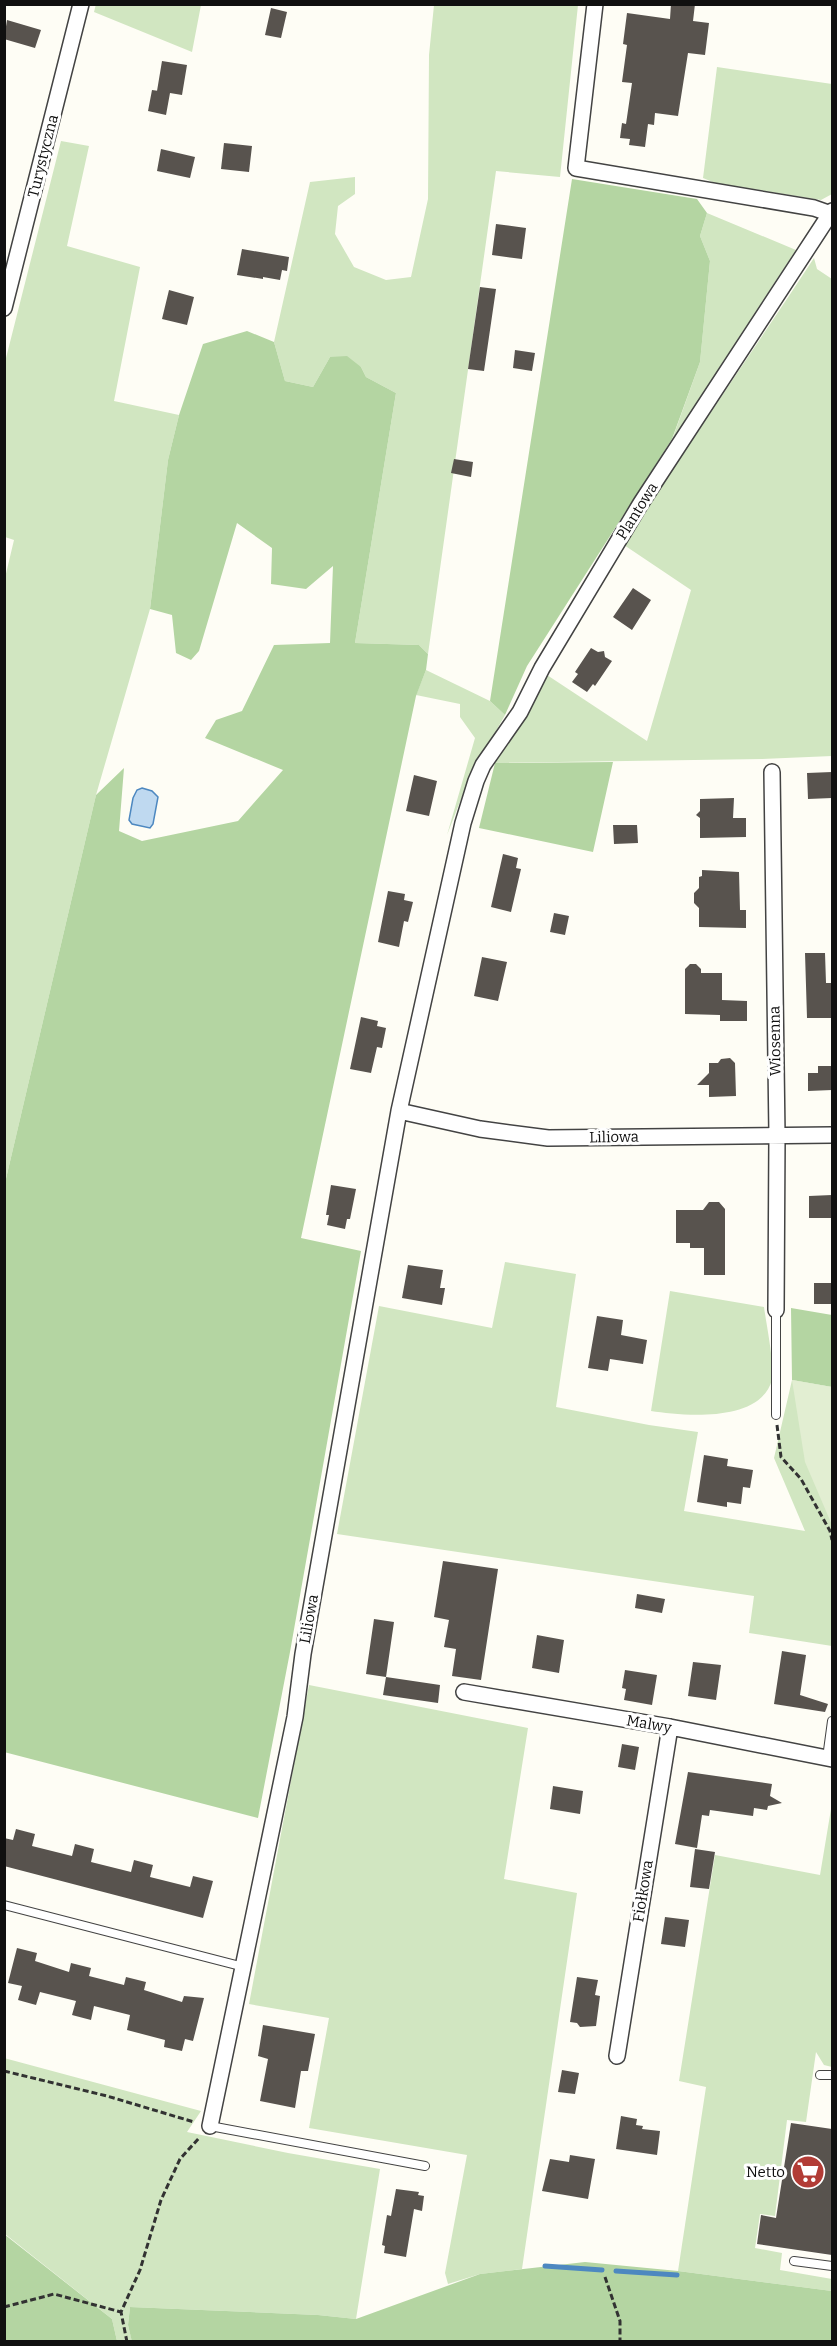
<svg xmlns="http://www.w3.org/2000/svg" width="837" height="2346" font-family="Bitter,serif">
<rect width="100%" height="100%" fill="#fefdf5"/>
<path fill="#d1e6c1" d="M96 4 201 5 192 52 94 12Z
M434 5H578L560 177 496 171 428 654 419 645 355 643 396 393 366 377 361 367 330 357 313 387 285 381 274 342 310 182 355 177V194L338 206 335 234 354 267 386 280 411 277 428 199 429 55Z
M717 67 832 84V194L821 200 715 183 703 178Z
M61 141 89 146 67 246 140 267 114 401 179 415 168 460 150 609 96 795 5 1183 4 582 14 540 5 537V362Z
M707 213 796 250 672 440 700 362 710 261 700 236Z
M814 258 817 269 832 279V756L762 759 495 763 547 675 647 741 691 590 624 545C685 448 751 354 814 258Z
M426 670 490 701 505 715 486 749 477 758 447 835 475 738 460 717V704L416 695Z
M505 1262 576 1274 556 1407 649 1425 698 1432 684 1511 805 1531 774 1458 792 1380 832 1387V1646L749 1633 754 1596 337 1534 379 1306 492 1328Z
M670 1291 764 1307C766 1322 775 1367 772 1380 760 1423 684 1416 651 1411Z
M309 1685 528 1728 504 1879 577 1893 522 2269 480 2274 448 2284 445 2273 467 2155 309 2128 329 2018 249 2004Z
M832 1803V2067L824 2065 816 2052 806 2122 787 2120 775 2216 760 2214 755 2248 782 2253 780 2270 832 2279V2291L678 2271 706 2087 679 2081 715 1855 820 1875Z
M4 2058 201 2111 187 2132 288 2153 380 2169 356 2319 318 2315 130 2307 128 2325 132 2341H117L112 2319 5 2234Z"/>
<path fill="#b4d5a2" d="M572 179 697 199 707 213 700 236 710 261 700 362 672 439 527 666 505 715 490 701Z
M247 331 274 342 285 381 313 387 330 357 347 356 361 367 366 377 396 393 355 643 419 645 428 654 426 670 416 696 301 1238 361 1251 290 1652 258 1818 4 1752 5 1183 96 795 124 768 119 831 142 841 238 821 283 770 205 738 216 720 242 711 274 645 330 643 333 566 306 589 271 584 272 548 237 523 199 651 191 660 176 653 172 615 150 609 168 460 179 415 203 344Z
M613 762 593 852 479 828 495 763Z
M791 1308 832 1315V1387L792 1380Z
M4 2234 112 2319 117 2341H5Z
M585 2262 678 2271 832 2291V2341L132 2342 128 2325 130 2307 318 2315 356 2319 480 2274Z"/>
<path fill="#e2eed2" d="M792 1380 832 1387V1525L805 1462Z"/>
<path fill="#bfd9f0" stroke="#4d88c0" stroke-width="1.5" d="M142 788 152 791 158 797 153 824 150 828 132 824 129 820 133 798 137 790Z"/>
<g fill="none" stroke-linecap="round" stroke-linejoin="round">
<path stroke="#4d88c0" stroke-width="5" d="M545 2266 602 2270
M616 2271 677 2275"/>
</g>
<path fill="#58534e" d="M671 4H695L693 21 709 23 705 55 688 53 678 116 655 113 654 125 648 124 645 147 629 145 630 139 620 138 622 123 626 124 632 83 622 82 627 45 623 44 627 13 670 19Z
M271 8 287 12 281 38 265 35Z
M7 20 41 30 35 48 4 39Z
M162 61 187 65 182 95 170 93 166 115 148 111 152 90 159 91H157Z
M224 143 252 146 249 172 221 169Z
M161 149 195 157 190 178 157 171Z
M496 224 526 228 522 259 492 255Z
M242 249 289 257 287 271 282 270 280 280 263 277V279L237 275Z
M480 287 496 289 484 371 468 369Z
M169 290 194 297 187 325 162 319Z
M515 350 535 353 532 371 513 368Z
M454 459 473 462 471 477 451 473Z
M633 588 651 600 632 630 613 617Z
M591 648 598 652 604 651 605 657 612 661 595 686 593 684 587 692 572 682 578 674 575 672Z
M832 772V798L808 799 807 773Z
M414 775 437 781 429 816 406 811Z
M734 798 733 818H746V837L700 838V818L696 815 700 811V799Z
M613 825H637L638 843 614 844Z
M503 854 518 858 516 868 521 869 511 912 491 907Z
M702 870 739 872 740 910H746V928L699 927V908L694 903V893L699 888V877L702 876Z
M388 891 405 894 404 900 413 902 408 922 404 921 399 947 378 942Z
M554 913 569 916 565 935 550 932Z
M805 953H825L826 983H831L832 1018H807Z
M482 957 507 962 498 1001 474 996Z
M690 964H696L701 969V973H722V1000L747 1001V1021H720V1015L685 1014V969Z
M361 1017 378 1021 377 1026 386 1028 382 1048 377 1047 371 1073 350 1069Z
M730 1058 735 1063 736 1096 709 1097V1085H697L709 1073V1063H718L721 1059Z
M818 1066H832V1090L808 1091V1073H818Z
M331 1185 356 1189 350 1219H347L345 1229 327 1225 329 1215H326Z
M832 1195V1218H809V1196Z
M709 1202H719L725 1209V1275H704V1248H690V1243H676V1210H703Z
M408 1265 443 1270 440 1288H445L442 1305 402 1298Z
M814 1283H832V1304H814Z
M597 1316 623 1320 621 1335 647 1340 643 1364 610 1359 608 1371 588 1368Z
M704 1455 728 1459 727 1466 753 1470 750 1488 743 1487 741 1504 727 1502V1507L697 1502Z
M443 1561 498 1569 481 1680 452 1676 456 1649 444 1647 449 1620 434 1617Z
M637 1594 665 1599 662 1613 635 1608Z
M374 1619 394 1622 386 1677 366 1674Z
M537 1635 564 1640 559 1673 532 1668Z
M782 1651 806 1655 800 1695 828 1704 825 1712 774 1704Z
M693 1662 721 1665 716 1700 688 1696Z
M625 1670 657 1675 652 1705 624 1700 626 1689 622 1688Z
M386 1677 440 1685 438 1703 383 1695Z
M622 1744 639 1747 635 1770 618 1767Z
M688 1772 772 1784 770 1796 782 1803 768 1806 767 1810 754 1808 753 1816 710 1810 709 1816 702 1815 697 1848 675 1844Z
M553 1786 583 1791 580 1814 550 1809Z
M16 1829 35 1834 32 1846 72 1856 75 1844 94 1849 91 1862 131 1872 134 1860 153 1865 150 1877 190 1887 193 1876 213 1881 203 1918 4 1866V1838L13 1840Z
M695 1849 715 1852 709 1889 690 1887Z
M665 1917 689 1920 685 1947 661 1944Z
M17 1948 37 1953 35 1961 69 1972 71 1963 91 1968 89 1976 124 1985 126 1977 146 1982 144 1990 182 2002 184 1996 204 1998 193 2041 185 2039 182 2051 164 2047 165 2040 127 2030 130 2015 94 2006 91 2020 72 2015 76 2001 40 1992 36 2005 18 2000 22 1986 8 1983Z
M577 1977 598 1980 595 1995 600 1996 596 2026 580 2027 577 2023 570 2022Z
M263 2025 315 2034 308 2071H301L295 2108 260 2101 268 2059 258 2056Z
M562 2070 579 2073 575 2094 558 2092Z
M621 2116 637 2119 636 2125 643 2126 642 2129 660 2131 657 2155 616 2149Z
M791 2123 832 2129V2255L757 2244 761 2215 776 2218Z
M570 2155 595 2159 588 2199 542 2191 550 2159 569 2162Z
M396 2189 419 2192 418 2195 424 2196 422 2211 414 2209 406 2257 384 2253 385 2246 382 2245 387 2215 391 2216Z"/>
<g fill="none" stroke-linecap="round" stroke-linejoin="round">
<defs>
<path id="service" d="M776 1415V1310
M827 1758 832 1721
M4 1905 244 1967
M820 2075H832
M210 2126 425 2166
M794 2261 832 2266"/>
<path id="minor" d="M595 4 576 168 814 208 831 214
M4 308 81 4
M772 772 777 1135 776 1310
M399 1111 480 1129 548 1138 832 1135
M464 1692 670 1727 832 1759
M617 2056 670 1727
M210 2126 295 1717 303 1654 399 1111 463 823 476 781 483 765 520 712 542 668 641 503 832 211"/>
</defs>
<use href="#service" stroke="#434343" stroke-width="10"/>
<use href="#minor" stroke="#434343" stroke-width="18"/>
<path stroke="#323232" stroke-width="3" stroke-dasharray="6 3" stroke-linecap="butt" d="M777 1425 781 1457 801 1479 830 1531 832 1540
M4 2071 107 2096 194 2122
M605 2277 620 2321V2342
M4 2307 54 2294 121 2312
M127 2342 121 2312 140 2270 161 2200 180 2159 199 2138"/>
<use href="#service" stroke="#fff" stroke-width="8"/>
<use href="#minor" stroke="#fff" stroke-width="15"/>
</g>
<defs>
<symbol id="supermarket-disc" viewBox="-11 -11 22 22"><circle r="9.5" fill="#b23c36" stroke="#fff"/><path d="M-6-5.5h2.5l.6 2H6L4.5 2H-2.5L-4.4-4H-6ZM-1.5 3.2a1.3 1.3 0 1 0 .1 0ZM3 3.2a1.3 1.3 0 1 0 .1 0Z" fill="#fff"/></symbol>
</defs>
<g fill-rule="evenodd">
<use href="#supermarket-disc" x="789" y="2153" width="38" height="38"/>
</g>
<g text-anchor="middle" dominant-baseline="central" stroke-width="6" stroke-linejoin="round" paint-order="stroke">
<g font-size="15" fill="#101010" stroke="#fff">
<text transform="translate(43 156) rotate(-76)">Turystyczna</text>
<text transform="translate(637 511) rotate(-58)">Plantowa</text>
<text transform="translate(775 1041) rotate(-91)">Wiosenna</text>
<text transform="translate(614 1137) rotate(-1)">Liliowa</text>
<text transform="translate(309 1619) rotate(-80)">Liliowa</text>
<text transform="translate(649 1724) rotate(10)">Malwy</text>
<text transform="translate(643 1891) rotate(-81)">Fiołkowa</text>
</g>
<g font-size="15" fill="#101010" stroke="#fff" text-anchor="end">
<text x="785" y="2172">Netto</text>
</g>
</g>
<rect width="837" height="2346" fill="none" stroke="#101010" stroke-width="12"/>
</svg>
